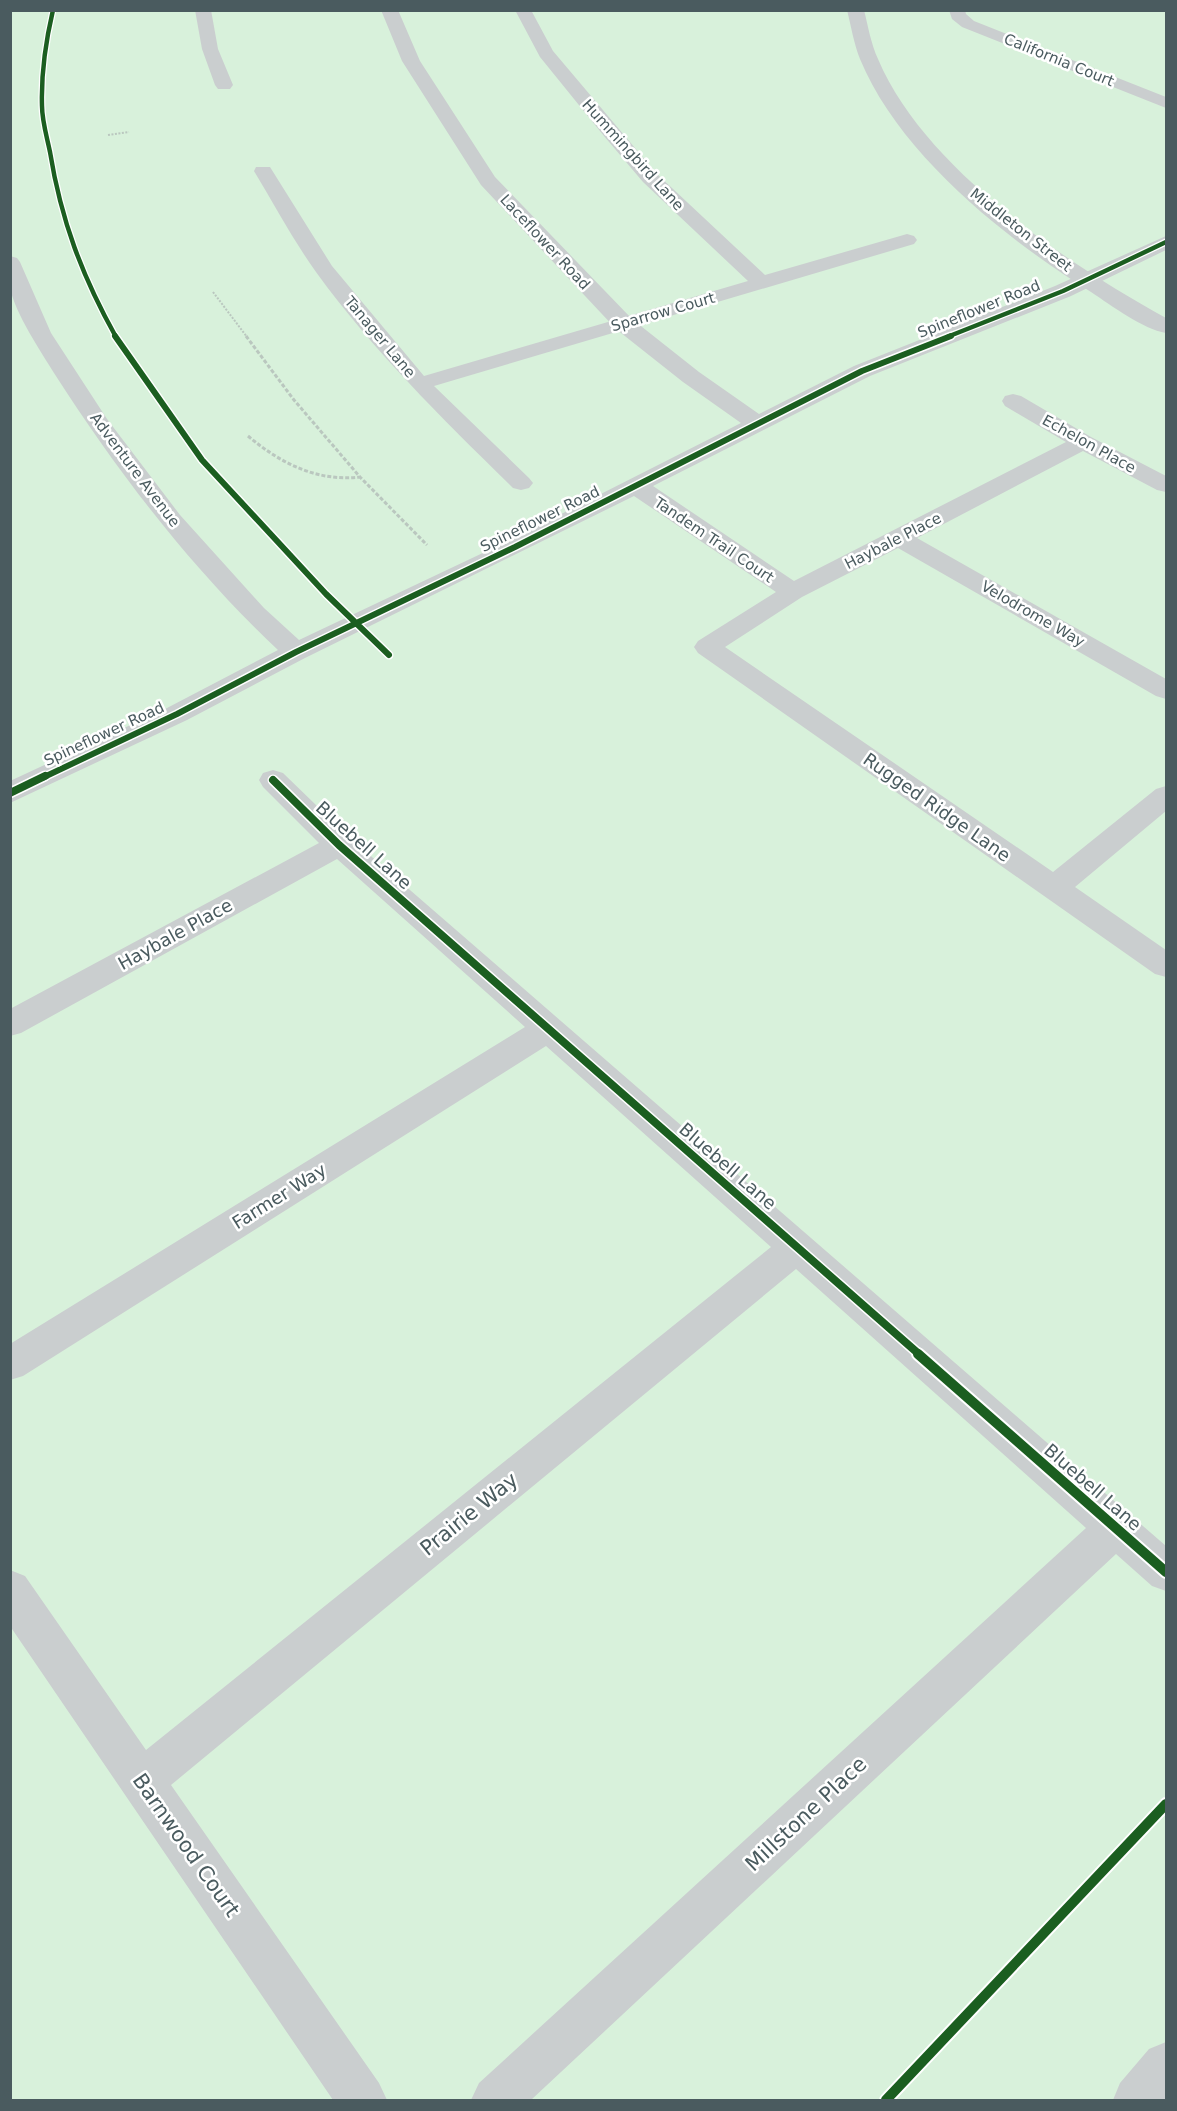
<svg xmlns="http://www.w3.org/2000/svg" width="1177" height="2111" font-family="'DejaVu Sans',sans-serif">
<rect width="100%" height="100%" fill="#f3f3f3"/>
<path fill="#d8f1db" d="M11 11H1166V2100H11Z"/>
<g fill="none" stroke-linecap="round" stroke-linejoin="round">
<path stroke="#bac7bf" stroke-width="2" stroke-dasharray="2 1.5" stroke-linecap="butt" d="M108 135 129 132
M213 292 247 337"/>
<path stroke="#bac7bf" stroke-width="3" stroke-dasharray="4 2" stroke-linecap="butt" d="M246 336 294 400 360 477 427 545
M248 436C280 463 317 482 360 477"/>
<path fill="#cacecf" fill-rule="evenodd" d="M195 10H211L218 49 233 85 230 89H218L215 85 202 49Z
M515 10H531L553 51 657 174 765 275 907 234 914 236 917 240 914 244 434 386 529 478 533 483 529 488 521 490 513 488C443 419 374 352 316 272 293 240 274 204 254 171L256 167H270L332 266 424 376 748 281 643 182 604 136 540 57Z
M949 10H965L966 14 974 21 1166 97V108L962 27 952 19Z"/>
<path fill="#cacecf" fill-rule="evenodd" d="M381 10H398L420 61 495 177 632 319 699 372 759 414 854 366 1055 286 1166 236V250L1071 296 870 376 653 486 794 581 1066 442 1005 406 1002 401 1005 396 1013 394 1021 396 1091 437 1166 476V492L1157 490 1083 451 917 538 1166 679V699L1156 696 898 548 802 597 725 647 1053 872 1156 789 1166 786V811L1075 887 1166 950V977L1155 974 698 653 694 647 698 641 776 592 634 496 305 658 187 720 10 803V781L167 708 278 650C192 569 118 473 54 373 40 350 16 315 10 288 9 278 10 266 10 256L17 258 20 262 51 333 107 419 180 515 264 608 299 640 506 542 741 423 683 382 616 329 481 185 402 61Z
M273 770 283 773 350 838 1166 1546V1591L1152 1586 1116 1554 531 2100H471L479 2083 1086 1528 796 1269 171 1785 379 2083 387 2100H333L10 1626V1570L25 1576 146 1750 771 1247 546 1046 23 1376 10 1380V1344L525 1027 337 859 21 1033 10 1036V1009L319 843 263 787 259 780 263 773Z"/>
<path fill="#cacecf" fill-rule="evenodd" d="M847 10H864C868 26 871 44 878 59 924 168 1066 263 1166 318V333C1143 329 1112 306 1091 292 1006 239 899 154 860 59 854 44 851 26 847 10Z
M1166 2042V2100H1113L1120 2083 1149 2049Z"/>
<defs>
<path id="cycleway-far3" d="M53 10C46 40 41 75 42 106 42 121 47 137 50 152 61 220 82 276 116 337
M947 337 1063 291 1166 242"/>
<path id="cycleway-far2" d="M115 336 202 460 326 594 389 655
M42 778 177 714 296 652 515 547 862 371 951 336"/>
<path id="cycleway-far1" d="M273 780 339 845 920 1355
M10 793 45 776"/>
<path id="cycleway" d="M918 1354 1166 1572
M886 2100 1166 1804"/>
</defs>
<use href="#cycleway-far3" stroke="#fff" stroke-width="7"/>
<use href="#cycleway-far2" stroke="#fff" stroke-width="9"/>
<use href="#cycleway-far1" stroke="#fff" stroke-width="11"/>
<use href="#cycleway" stroke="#fff" stroke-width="14"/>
<use href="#cycleway-far3" stroke="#1b5e20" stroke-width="4.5"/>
<use href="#cycleway-far2" stroke="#1b5e20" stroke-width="6"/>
<use href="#cycleway-far1" stroke="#1b5e20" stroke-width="8"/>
<use href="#cycleway" stroke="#1b5e20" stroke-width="10"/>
</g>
<g text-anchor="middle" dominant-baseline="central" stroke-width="5" stroke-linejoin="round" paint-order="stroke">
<g font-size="15" fill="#4a5b5f" stroke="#fff">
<text transform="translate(1059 60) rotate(22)">California Court</text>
<text transform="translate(633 155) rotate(48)">Hummingbird Lane</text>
<text transform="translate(1021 230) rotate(38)">Middleton Street</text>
<text transform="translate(545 242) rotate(47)">Laceflower Road</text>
<text transform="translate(979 309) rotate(-22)">Spineflower Road</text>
<text transform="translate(663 312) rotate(-16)">Sparrow Court</text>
<text transform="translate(380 337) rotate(50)">Tanager Lane</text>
<text transform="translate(1089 444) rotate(29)">Echelon Place</text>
<text transform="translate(135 470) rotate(53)">Adventure Avenue</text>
<text transform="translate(540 519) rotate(-26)">Spineflower Road</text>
<text transform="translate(714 540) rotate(34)">Tandem Trail Court</text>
<text transform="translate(893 541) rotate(-27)">Haybale Place</text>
<text transform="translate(1033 614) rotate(30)">Velodrome Way</text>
<text transform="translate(104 734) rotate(-25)">Spineflower Road</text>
</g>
<g font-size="18" fill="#4a5b5f" stroke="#fff">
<text transform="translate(937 807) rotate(35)">Rugged Ridge Lane</text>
<text transform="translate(364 845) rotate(42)">Bluebell Lane</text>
<text transform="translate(175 934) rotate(-29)">Haybale Place</text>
<text transform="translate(728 1166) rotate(41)">Bluebell Lane</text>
<text transform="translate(279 1196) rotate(-32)">Farmer Way</text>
<text transform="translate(1093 1487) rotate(41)">Bluebell Lane</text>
</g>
<g font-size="21" fill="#4a5b5f" stroke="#fff">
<text transform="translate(469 1514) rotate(-39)">Prairie Way</text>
<text transform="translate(806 1814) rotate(-43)">Millstone Place</text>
<text transform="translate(186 1845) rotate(55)">Barnwood Court</text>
</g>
</g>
<rect width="1177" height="2111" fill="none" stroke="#4a5b5f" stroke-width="24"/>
</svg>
